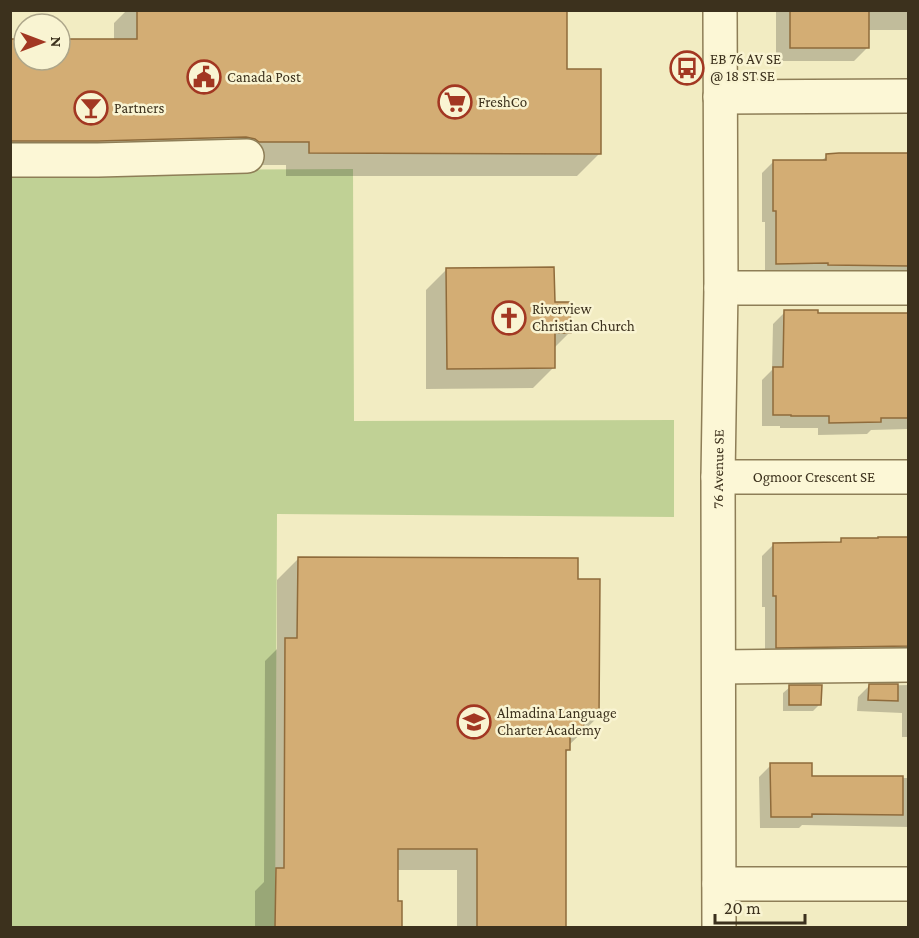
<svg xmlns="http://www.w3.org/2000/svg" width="919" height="938" font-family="'Crimson Pro',serif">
<rect width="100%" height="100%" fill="#f2ecc2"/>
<path fill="#c0d195" d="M353 169 354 421 674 420V517L277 514 275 927H11L10 171Z"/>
<path fill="#0003" d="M127 10H566V70L600 153 577 176H286V165L10 164V40H24V60H60V40L114 41V23Z
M776 10H908V30H868V47L854 61H776Z
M908 155V275H765V222H762V173L774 161H821L827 156Z
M447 269 553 303 569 333 554 348V367L533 388 426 389V290Z
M785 312 817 314H893L895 313H908V429L871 430 867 434 818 435V428H780V426H762V380L772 370 773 324Z
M908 538V663L765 659V607H762V556L774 544H838L842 539Z
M298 559 577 580 598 717 568 746V750L565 753 564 928H457V870H397V903H401L400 928H255V891L264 882 265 661 277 649V580Z
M908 685V827L802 825 799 828H760L759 777 771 765 811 777 907 778 908 737H902V713L857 711 858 697 869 686Z
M790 687 820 704 813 711H783V693Z"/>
<path fill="#d3ad74" stroke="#8f6b3b" stroke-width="1.5" d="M137 10H567V69H601V154L309 153V142H259L255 139 246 137 98 141H10V39H24V60H60V39H137Z
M790 10H869V48H790Z
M839 153H909V266L828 265V263L776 264V211H773V160H826V154Z
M554 267 555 302H570L571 333H555V368L447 369 446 268Z
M784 310H818V313H909V418H881V422L829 423V416H791V415H773V367H783Z
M878 537H909V646L776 648V596H773V543L841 542V538H878Z
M298 557 578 558V579H600L599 718H584V732H570V750H566V927H477V849H398V901H402V927H275L276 868H284L285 638H297Z
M869 684H898V701L868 700Z
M789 685H822L821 705H789Z
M770 763H812V776H903V815L812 814V817H771Z"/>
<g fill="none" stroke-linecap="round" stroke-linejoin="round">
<defs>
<g id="minor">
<path d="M720 97 908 96"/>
<path d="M10 160H98L247 156"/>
<path d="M721 288H908"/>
<path id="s1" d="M718 477H908"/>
<path d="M719 667 908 665"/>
<path d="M719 884H908"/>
<path id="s2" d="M719 928 718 477 721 288 720 10"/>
</g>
</defs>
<use href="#minor" stroke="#8e7e57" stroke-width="36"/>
<use href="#minor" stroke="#fcf7d6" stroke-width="33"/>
</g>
<defs>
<symbol id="bus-ring" viewBox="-11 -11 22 22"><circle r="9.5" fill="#f9f4d2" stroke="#a23722" stroke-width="1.5"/><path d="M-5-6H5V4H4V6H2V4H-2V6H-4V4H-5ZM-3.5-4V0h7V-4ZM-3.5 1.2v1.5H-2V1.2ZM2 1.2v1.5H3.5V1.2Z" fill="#a23722"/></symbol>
<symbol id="civic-ring" viewBox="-11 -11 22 22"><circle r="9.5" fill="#f9f4d2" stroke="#a23722" stroke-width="1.5"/><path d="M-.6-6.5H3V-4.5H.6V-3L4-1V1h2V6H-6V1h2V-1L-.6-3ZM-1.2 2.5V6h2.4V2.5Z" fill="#a23722"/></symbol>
<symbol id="supermarket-ring" viewBox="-11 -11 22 22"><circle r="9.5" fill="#f9f4d2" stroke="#a23722" stroke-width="1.5"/><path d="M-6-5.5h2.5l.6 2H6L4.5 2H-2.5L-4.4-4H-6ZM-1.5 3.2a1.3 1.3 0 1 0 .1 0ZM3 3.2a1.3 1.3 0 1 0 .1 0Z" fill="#a23722"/></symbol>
<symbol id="bar-ring" viewBox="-11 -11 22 22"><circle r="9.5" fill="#f9f4d2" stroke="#a23722" stroke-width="1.5"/><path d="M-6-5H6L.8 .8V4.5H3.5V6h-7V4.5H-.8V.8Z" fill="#a23722"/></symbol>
<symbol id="church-ring" viewBox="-11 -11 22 22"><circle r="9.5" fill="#f9f4d2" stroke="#a23722" stroke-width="1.5"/><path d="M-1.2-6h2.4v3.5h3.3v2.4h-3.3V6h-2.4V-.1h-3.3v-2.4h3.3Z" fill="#a23722"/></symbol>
<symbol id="school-ring" viewBox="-11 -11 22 22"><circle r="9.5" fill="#f9f4d2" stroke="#a23722" stroke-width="1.5"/><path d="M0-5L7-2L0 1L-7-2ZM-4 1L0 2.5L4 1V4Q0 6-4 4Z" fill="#a23722"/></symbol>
</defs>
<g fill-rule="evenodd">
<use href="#bus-ring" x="668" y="49" width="38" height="38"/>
<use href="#civic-ring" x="185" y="58" width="38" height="38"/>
<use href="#supermarket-ring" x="436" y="83" width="38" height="38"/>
<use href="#bar-ring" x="72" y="89" width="38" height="38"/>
<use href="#church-ring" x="490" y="299" width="38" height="38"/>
<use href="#school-ring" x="455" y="703" width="38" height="38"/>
</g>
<g text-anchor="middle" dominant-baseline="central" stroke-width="5" stroke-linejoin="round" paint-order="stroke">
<g font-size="15" fill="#3c311d" stroke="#f9f4d2" text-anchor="start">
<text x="710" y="59">EB 76 AV SE<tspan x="710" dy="17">@ 18 ST SE</tspan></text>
<text x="227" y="77">Canada Post</text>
<text x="478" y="102">FreshCo</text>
<text x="114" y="108">Partners</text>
<text x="532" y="309">Riverview<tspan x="532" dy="17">Christian Church</tspan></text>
<text x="497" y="713">Almadina Language<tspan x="497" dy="17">Charter Academy</tspan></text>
</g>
<g font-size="15" fill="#3c311d" stroke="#f9f4d2">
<text stroke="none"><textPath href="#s2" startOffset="459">76 Avenue SE</textPath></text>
<text stroke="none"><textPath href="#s1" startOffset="96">Ogmoor Crescent SE</textPath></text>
</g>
</g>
<rect width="919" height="938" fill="none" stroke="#3c311d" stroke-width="24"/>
<g transform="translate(42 42) rotate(90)"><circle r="28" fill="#f9f4d2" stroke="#ada68a" stroke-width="1.5"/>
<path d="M0-4.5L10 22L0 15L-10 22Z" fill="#a23722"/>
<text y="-9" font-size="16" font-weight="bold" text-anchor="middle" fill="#3c311d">N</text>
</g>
<path d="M715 914v9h90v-9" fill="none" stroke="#3c311d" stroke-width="3"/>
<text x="724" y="914" font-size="18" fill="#3c311d" stroke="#f9f4d2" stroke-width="4.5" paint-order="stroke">20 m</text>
</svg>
